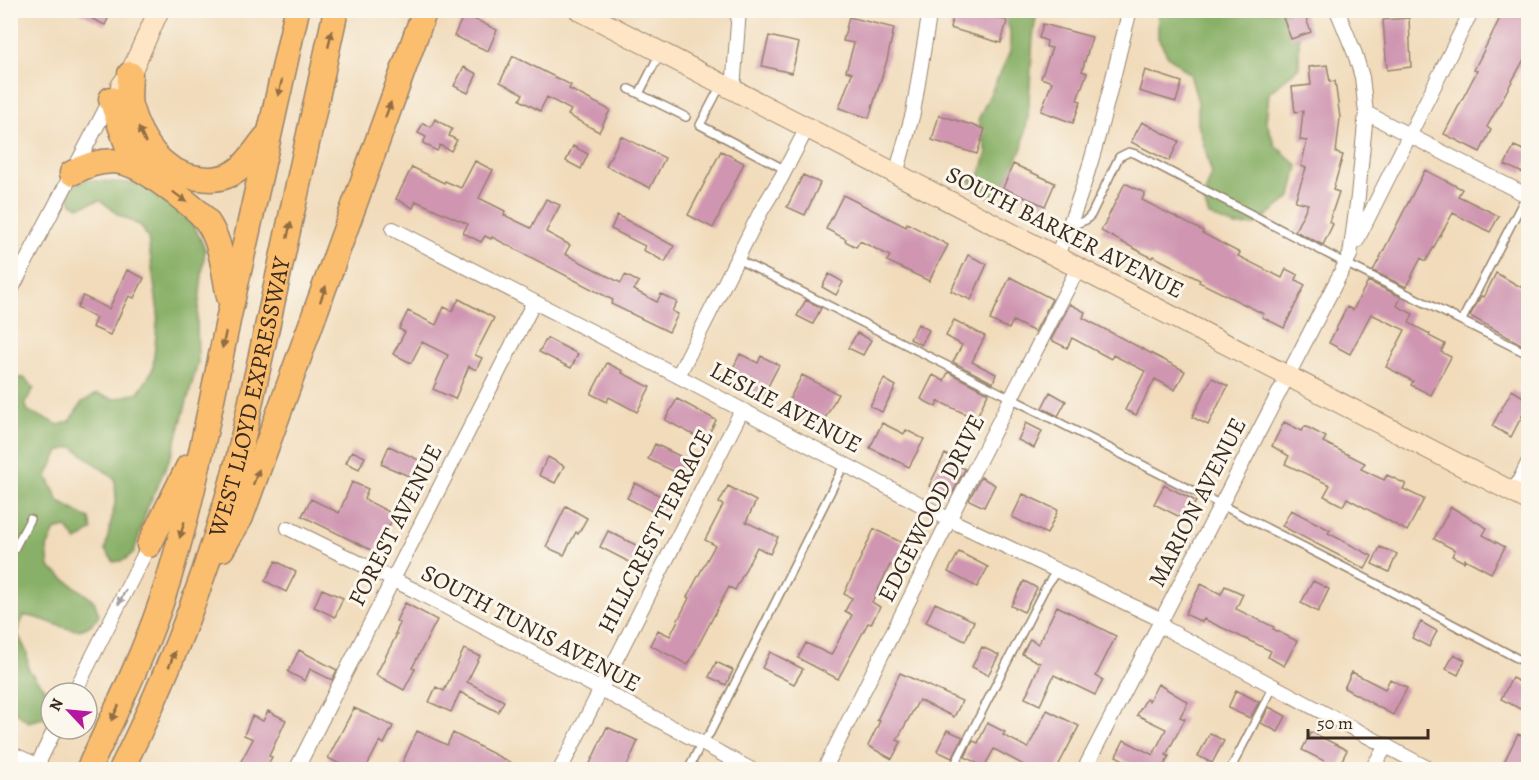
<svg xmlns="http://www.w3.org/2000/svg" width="1539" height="780" font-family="Alegreya,serif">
<rect width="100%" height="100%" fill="#fbf7ec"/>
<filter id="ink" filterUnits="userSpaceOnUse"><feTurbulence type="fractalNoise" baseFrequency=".0167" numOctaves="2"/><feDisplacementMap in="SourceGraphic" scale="12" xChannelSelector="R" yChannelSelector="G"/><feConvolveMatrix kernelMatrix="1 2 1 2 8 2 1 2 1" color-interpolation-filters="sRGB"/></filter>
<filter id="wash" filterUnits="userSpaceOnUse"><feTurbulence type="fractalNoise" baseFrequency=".008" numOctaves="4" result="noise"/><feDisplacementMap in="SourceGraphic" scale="24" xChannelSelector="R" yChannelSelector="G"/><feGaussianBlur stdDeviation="1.35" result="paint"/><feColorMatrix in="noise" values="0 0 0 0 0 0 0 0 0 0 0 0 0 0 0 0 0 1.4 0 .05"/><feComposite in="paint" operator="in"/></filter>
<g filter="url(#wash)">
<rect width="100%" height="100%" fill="#f1dbbb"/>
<path fill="#89b067" stroke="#626d42" stroke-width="1.5" d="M1004 11H1037L1033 37 1028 117 1022 148 998 198C983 197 976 191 968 178L980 175 987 152 978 120 1010 52V31Z
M1163 11H1287L1299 36V67L1269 93 1266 121 1275 145 1298 166 1291 197 1255 225 1235 226 1209 216 1203 198 1212 174 1198 124V102L1190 74 1168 56 1158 38V14Z
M87 180 142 184 191 219 205 249 197 321 198 362 173 451 147 509 134 552 124 560 114 562 105 550 116 499 115 479 73 447 59 451 47 476 59 502 90 519 92 530 77 541 66 527 55 530 47 548 49 567 94 601 99 615C78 648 51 615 24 616L17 632 27 653 28 669 51 697V709L47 717 28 722 11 708 10 377 24 378 34 388 25 403 28 411 59 425 70 421 82 402 97 394 115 399 137 393 145 383 153 368 158 313 148 238 141 226 119 215 100 200 79 207 72 203 68 197 72 186Z"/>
<g id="blocks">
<path fill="#cf95b1" d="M74 10H112L105 25Z
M955 10H971L1007 21 1001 43 950 28Z
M1294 10H1303L1311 32 1291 39 1282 15Z
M1504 10H1528V52L1487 127 1491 130 1480 152 1444 134 1477 71 1474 70Z
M464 14 497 30 488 51 454 36Z
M849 17 894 28 887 60 869 118 839 108 852 73 846 71 854 43 843 41Z
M1409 18 1411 67 1387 70 1383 20Z
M1043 24 1092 37 1082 71 1087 73 1077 100 1081 101 1073 123 1041 111 1052 82 1041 78 1052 48 1046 47 1047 41 1039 38Z
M769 36 799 43 792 73 762 66Z
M513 56 571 85 569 89 610 110 599 132 568 115 571 110 547 97 540 111 520 100 523 94 500 82Z
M1327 65 1330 82 1335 81 1340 118 1336 153 1343 155 1333 190 1339 192 1329 222 1333 224 1323 245 1295 231 1308 204 1295 201 1306 168 1301 166 1307 141 1300 140 1303 111 1295 112 1292 87 1311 85 1309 67Z
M464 67 477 74 468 93 454 86Z
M1145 70 1182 82 1176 102 1139 91Z
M939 115 985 129 977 154 932 140Z
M435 119 452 129 449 136 457 140 451 151 440 145 437 151 423 143 426 137 418 133 423 123 431 127Z
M1142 122 1179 141 1169 161 1131 142Z
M621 136 665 158 650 188 606 166Z
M573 146 588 154 581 169 566 161Z
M1514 146 1528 152V160L1523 173 1505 165Z
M721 151 744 163 713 228 688 215Z
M475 161 493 170 479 198 505 211 504 215 531 228 546 199 560 205 546 232 570 245 565 254 621 283 625 275 639 282 634 290 657 302 661 294 677 302 672 311 678 314 669 332 611 304 613 300 492 237 491 239 485 236 481 242 463 233 468 224 416 201 413 208 396 199 412 167 444 183 445 181 461 188Z
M1013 164 1055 183 1045 206 1003 188Z
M1425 170 1462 189 1458 196 1499 216 1490 232 1453 213 1426 261 1421 258 1406 287 1373 271Z
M803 175 820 183 805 215 787 207Z
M1125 183 1145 193 1142 200 1203 231 1202 233 1240 253 1238 256 1282 278 1286 269 1298 275 1296 280 1305 285 1284 328 1262 317 1264 314 1199 282 1200 280 1153 256 1152 258 1101 231Z
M843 195 906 227 907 223 948 245 929 281 887 261 890 256 860 241 856 247 845 241 846 239 826 229Z
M617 215 674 246 665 262 643 250 645 246 611 229Z
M968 255 987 264 971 300 951 291Z
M127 270 144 278 134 298 129 296 110 335 92 327 96 318 77 308 83 296 109 309Z
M1496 273 1528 291V348L1470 316 1481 296 1484 297Z
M829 274 843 282 836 295 822 287Z
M1010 277 1052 299 1035 332 1013 321 1009 329 990 320Z
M1368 281 1401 297 1397 306 1413 314 1409 323 1430 334 1429 336 1445 344 1441 352 1451 357 1431 395 1411 385 1413 381 1386 367 1405 330 1371 314 1350 354 1329 343 1347 307 1353 310Z
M459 299 494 318 475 355 482 358 476 370 469 366 455 399 433 389 448 355 422 342 411 363 393 354 405 332 399 329 408 311 436 325 444 307 452 311Z
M806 300 821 308 813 324 797 316Z
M1070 304 1085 312 1083 318 1185 371 1175 390 1155 379 1136 415 1125 410 1145 371 1113 355 1111 359 1072 338 1067 348 1051 340Z
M954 320 985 336 972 362 996 374 993 383 953 362 962 345 946 336Z
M918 324 929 330 921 345 910 339Z
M857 333 871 340 863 355 848 348Z
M547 338 578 354 571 368 539 352Z
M740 354 758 363 761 356 779 365 763 396 728 378Z
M607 363 623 371 622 373 650 387 637 412 609 397 607 402 591 394Z
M948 372 988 393 976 419 938 401 936 407 921 399 933 375 944 381Z
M802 375 838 394 822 424 786 406Z
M1212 378 1228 386 1208 425 1192 417Z
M884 379 896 386 882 412 870 406Z
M1512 390 1528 400V404L1511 437 1492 426Z
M1050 392 1066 401 1058 416 1042 408Z
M677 399 716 420 705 441 665 420Z
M1284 422 1302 431 1305 426 1326 437 1323 442 1365 463 1361 469 1384 480 1387 475 1406 484 1403 489 1424 499 1407 531 1347 498 1343 506 1324 496 1330 485 1285 464 1289 456 1272 446Z
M882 423 904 434 906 430 924 439 909 467 870 448Z
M1026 423 1042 431 1034 448 1018 440Z
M655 444 686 459 679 474 648 459Z
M389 446 419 460 411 477 381 464Z
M352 451 365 457 359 469 346 463Z
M945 454 961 462 959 466 965 469 953 492 947 489 944 494 929 486Z
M548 457 564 466 555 483 539 475Z
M981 477 995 485 984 507 969 500Z
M352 482 368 489 364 499 395 515 375 552 302 516 311 499 339 513Z
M635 483 667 499 659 515 627 498Z
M1164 485 1196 501 1186 520 1154 504Z
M728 486 756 501 746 522 778 537 770 554 757 547 735 590 729 587 688 665 650 645 658 630 670 636 689 598 687 597 715 545 705 540 723 505 719 503Z
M1023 494 1058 510 1047 534 1012 517Z
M566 506 587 518 578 534 576 532 564 555 546 547Z
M1451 507 1487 528 1483 535 1505 547 1491 573 1465 559 1464 562 1452 556 1455 550 1434 539Z
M1291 510 1330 530 1328 533 1372 556 1365 569 1282 526Z
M874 529 907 545 896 568 890 565 872 602 880 607 871 624 868 623 838 679 798 658 806 643 831 655 852 615 845 611 852 598 844 594Z
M608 531 642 548 633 564 600 547Z
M1380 547 1397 554 1389 572 1372 564Z
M959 552 988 567 977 587 948 572Z
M276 561 296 572 286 592 265 581Z
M1024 581 1037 588 1024 612 1011 606Z
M1313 581 1329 589 1318 612 1301 603Z
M1201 584 1221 594 1225 586 1243 594 1236 609 1274 627 1273 629 1297 641 1284 666 1268 657 1271 651 1204 619 1202 622 1185 614Z
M322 589 343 598 335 617 314 607Z
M405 603 437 620 412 668 415 669 404 690 376 675 397 634H395L400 623 396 621Z
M935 603 974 621 965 641 926 622Z
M1057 606 1116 636 1096 676 1103 680 1095 695 1054 675 1040 705 1025 698 1040 663 1022 654 1030 639 1038 644Z
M1421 622 1437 631 1429 647 1412 638Z
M982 647 999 655 988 675 972 667Z
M464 649 480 656 467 682 504 701 498 712 460 692 451 712 429 702 436 687 444 691Z
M299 650 337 670 332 680 310 669 305 681 288 672Z
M770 652 803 669 794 684 762 668Z
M1454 654 1465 660 1458 675 1446 669Z
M716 662 733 670 726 685 709 677Z
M1352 672 1385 689 1390 679 1407 688 1393 715 1344 688Z
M900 673 962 701 954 717 919 700 897 740 901 742 892 759 868 746 880 721 877 720Z
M1512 678 1528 686V713L1501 699Z
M1158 684 1188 702 1180 717 1185 719 1166 755 1169 756 1162 770H1142L1116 756 1124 740 1153 755 1166 729 1137 715 1146 699 1149 701Z
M1236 690 1259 702 1250 718 1228 708Z
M1269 707 1286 716 1278 732 1261 723Z
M354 708 393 726 384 744 380 741 365 770H351L328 758Z
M1047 710 1079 726 1056 770H1033L994 749 984 767 965 757 973 741 978 743 987 723 1005 732 1003 735 1028 748Z
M268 711 286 720 269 756 272 757 265 770H247L239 765 253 739 244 735 252 716 263 721Z
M607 727 638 741 625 770H587Z
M947 730 963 737 952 758 937 751Z
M417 731 447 745 453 733 525 770H399Z
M1311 732 1347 750 1338 768 1302 750Z
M1210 733 1224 741 1212 763 1198 756Z
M1518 734 1528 739V770H1500Z"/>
</g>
</g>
<g filter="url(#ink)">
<use href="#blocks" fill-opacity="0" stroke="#96826c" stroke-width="1.5"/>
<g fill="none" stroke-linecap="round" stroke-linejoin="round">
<defs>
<path id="service" d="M721 85 700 125 786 170
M629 89 686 117
M639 94 660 53
M1069 227 1086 220 1091 215 1119 157 1129 152 1136 154 1345 263 1528 354
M737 259 1373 582 1528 664
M1462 320 1527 194
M10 557 30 519
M688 770 701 744 710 733 845 463
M952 770 1044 590 1057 570
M1230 770 1274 685"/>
<path id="minor" d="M733 90 739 10
M1366 113 1528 196
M896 174 913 113 930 10
M393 229 678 376 950 520 1162 620
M1356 242 1472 10
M1056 257C1092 178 1108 94 1130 10
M10 292 111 99
M678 376 761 211 781 178 807 128
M1514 492 1528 463
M288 528 418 592 752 770
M1159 625 1431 770
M74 693 149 545
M10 753 37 765
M35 770 55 729
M296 770 534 302
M560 770 742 410
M824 770 966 486 1078 268
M1084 770 1350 255 1358 196 1366 113 1362 77 1355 54 1337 10
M1371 770 1387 745"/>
<path id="secondary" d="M579 10 1528 500
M121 86 130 74 159 10"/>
<g id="trunk">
<path d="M130 74C130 84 128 96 130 106 140 140 161 174 199 178 211 180 224 179 235 172 247 165 256 149 265 138"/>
<path d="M111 99 126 142 146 172"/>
<path d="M72 173C118 148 138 166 176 194 188 204 202 212 210 226 222 246 224 274 229 297"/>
<path d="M149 545 188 467"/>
<path d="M222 549 241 517 425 10"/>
<path d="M88 770C114 715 141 661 161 603 192 510 209 412 229 316 251 214 274 112 297 10"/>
<path id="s1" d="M121 770C172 668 210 567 239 456L336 10"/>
</g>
</defs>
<use href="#service" stroke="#96826c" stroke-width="10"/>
<use href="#minor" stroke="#96826c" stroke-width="16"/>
<use href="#secondary" stroke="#96826c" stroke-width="22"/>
<use href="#trunk" stroke="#96826c" stroke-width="27"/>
<use href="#service" stroke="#fff" stroke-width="7"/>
<use href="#minor" stroke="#fff" stroke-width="14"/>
<use href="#secondary" stroke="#fde5c5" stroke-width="20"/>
<use href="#trunk" stroke="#fbbe6e" stroke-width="24"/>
</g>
<defs><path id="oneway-solid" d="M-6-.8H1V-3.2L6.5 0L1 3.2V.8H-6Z" transform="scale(1.5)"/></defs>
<g fill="#916d42">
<use href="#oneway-solid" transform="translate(330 39) rotate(-78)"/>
<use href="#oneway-solid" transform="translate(280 88) rotate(103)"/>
<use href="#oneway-solid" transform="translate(388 110) rotate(-70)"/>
<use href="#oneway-solid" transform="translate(142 135) rotate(-115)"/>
<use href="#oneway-solid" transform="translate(180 197) rotate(37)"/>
<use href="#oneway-solid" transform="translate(289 230) rotate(-78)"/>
<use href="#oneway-solid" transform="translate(323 294) rotate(-70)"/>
<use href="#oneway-solid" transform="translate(224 340) rotate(102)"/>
<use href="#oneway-solid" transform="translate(256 477) rotate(-69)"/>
<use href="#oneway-solid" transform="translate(182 530) rotate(106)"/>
<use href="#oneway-solid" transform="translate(172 659) rotate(-69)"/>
<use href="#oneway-solid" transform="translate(115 713) rotate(116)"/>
</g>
<use fill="#a79f9a" href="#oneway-solid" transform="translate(122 597) rotate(117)"/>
</g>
<g text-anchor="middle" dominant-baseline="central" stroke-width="6" stroke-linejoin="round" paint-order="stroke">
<g font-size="24" fill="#3b2a1e" stroke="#fbf7ec">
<text transform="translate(1065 232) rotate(27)">SOUTH BARKER AVENUE</text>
<text stroke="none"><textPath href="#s1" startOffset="396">WEST LLOYD EXPRESSWAY</textPath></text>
<text transform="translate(786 407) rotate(28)">LESLIE AVENUE</text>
<text transform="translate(1197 502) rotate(-63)">MARION AVENUE</text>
<text transform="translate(931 508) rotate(-63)">EDGEWOOD DRIVE</text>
<text transform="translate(395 525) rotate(-63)">FOREST AVENUE</text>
<text transform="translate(655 531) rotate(-63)">HILLCREST TERRACE</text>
<text transform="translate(531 628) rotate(28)">SOUTH TUNIS AVENUE</text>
</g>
</g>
<rect width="1539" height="780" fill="none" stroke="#fbf7ec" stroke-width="36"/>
<g transform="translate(69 711) rotate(296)"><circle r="28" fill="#fbf7ec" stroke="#aea59a" stroke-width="1.5"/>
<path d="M0-4.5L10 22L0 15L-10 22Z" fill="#b5179e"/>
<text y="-9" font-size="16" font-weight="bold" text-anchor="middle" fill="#3b2a1e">N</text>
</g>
<path d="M1308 729v9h120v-9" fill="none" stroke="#3b2a1e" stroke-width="3"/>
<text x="1317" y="729" font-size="18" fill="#3b2a1e" stroke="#fbf7ec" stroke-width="4.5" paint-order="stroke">50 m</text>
</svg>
